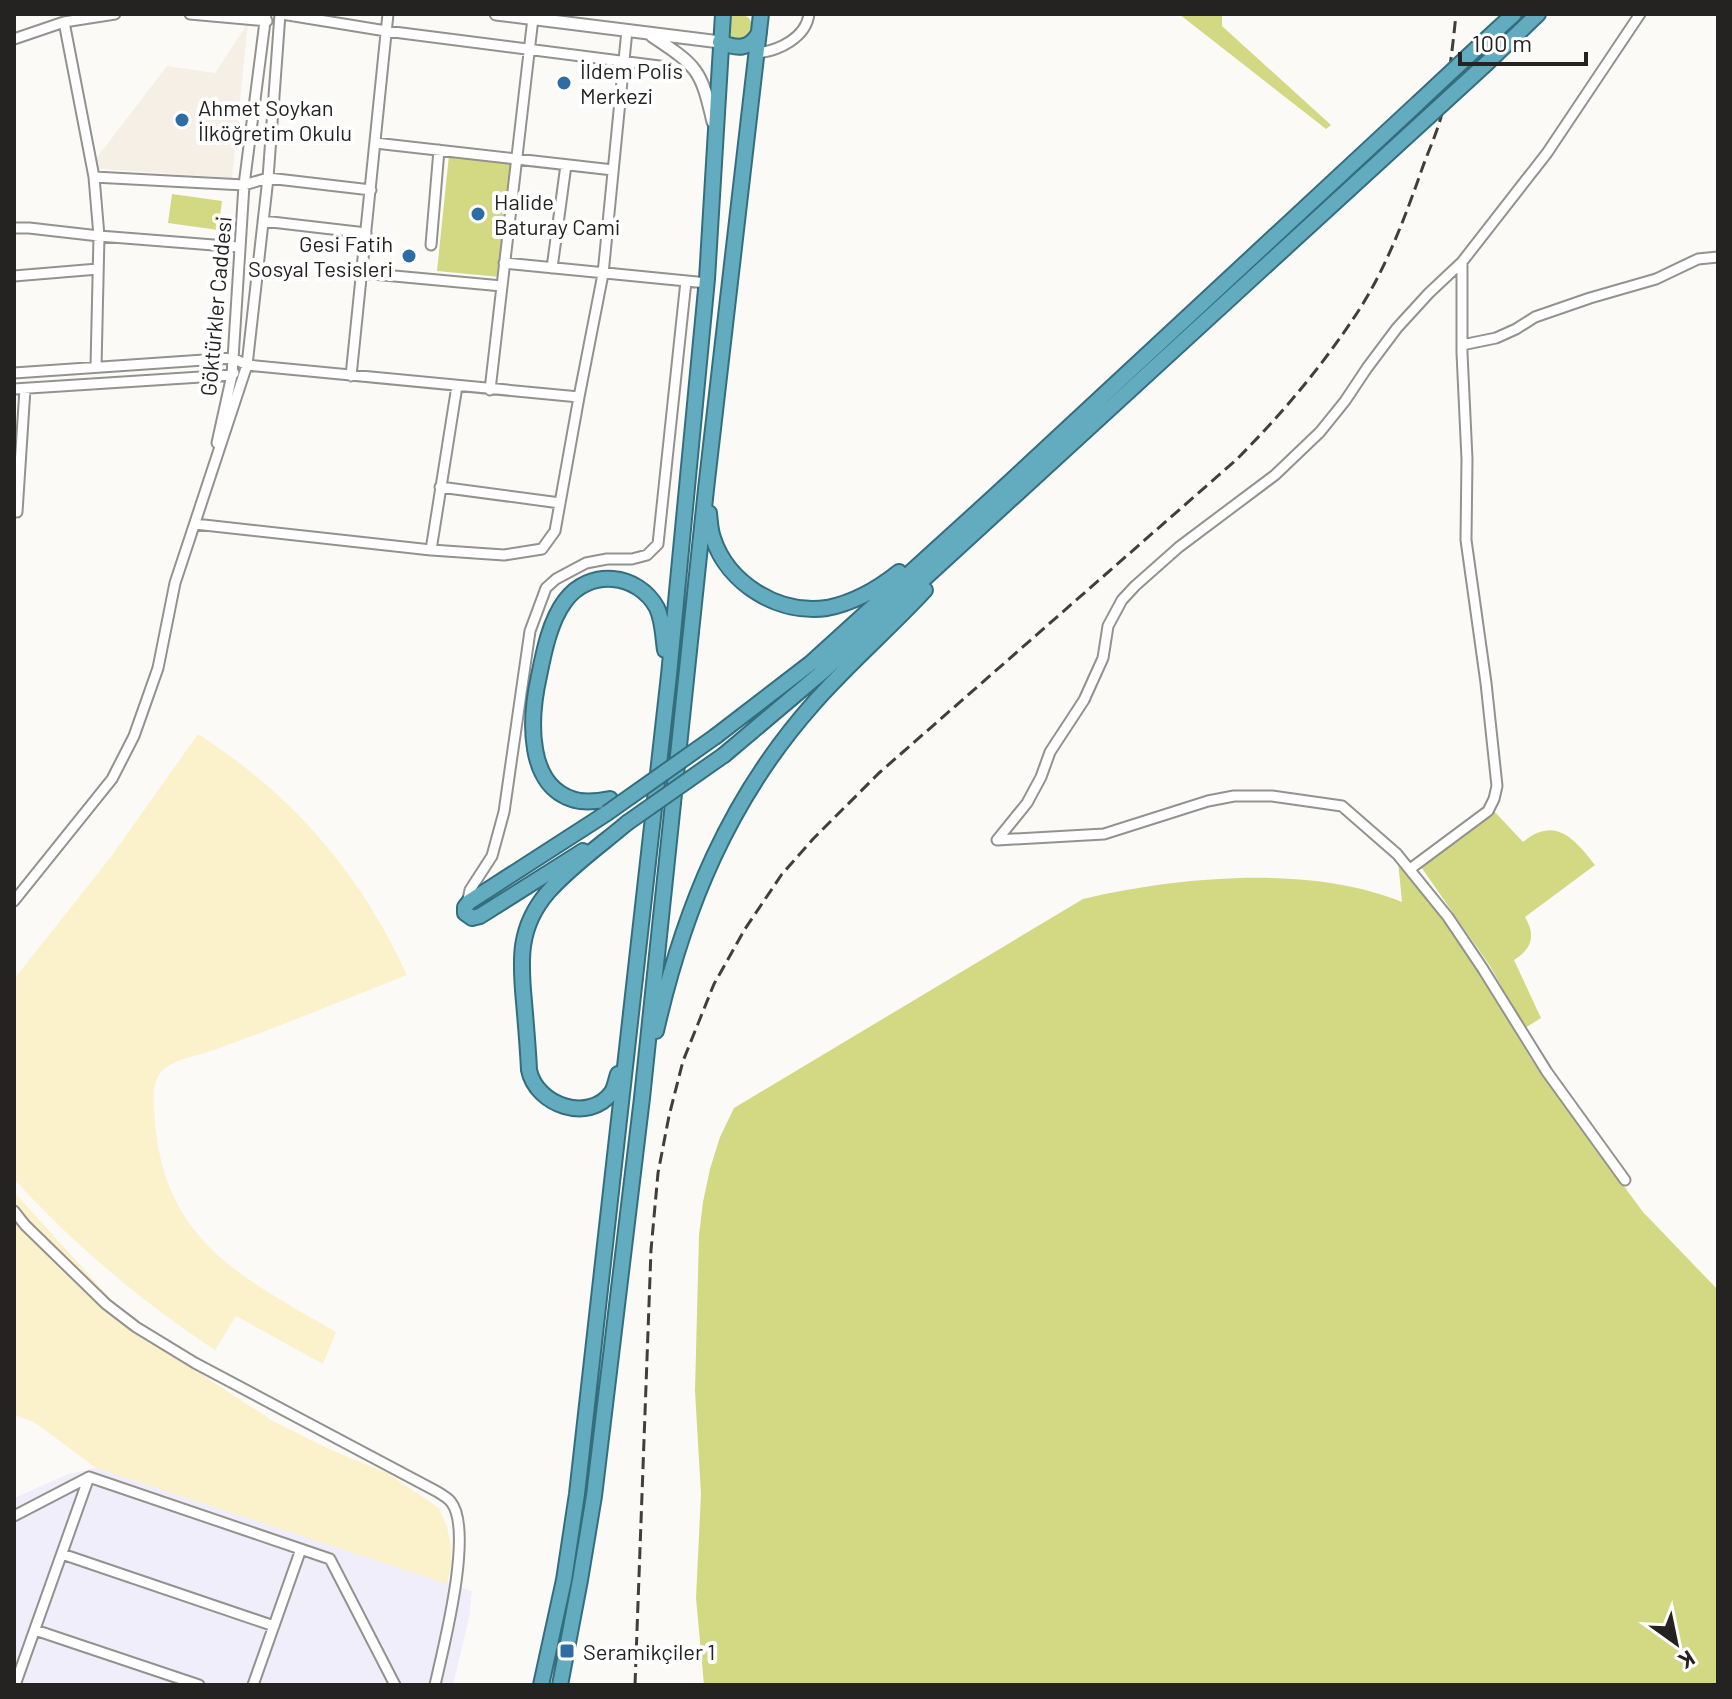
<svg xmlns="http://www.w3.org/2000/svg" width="1732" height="1699" font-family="Barlow,sans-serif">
<rect width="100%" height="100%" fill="#fcfaf7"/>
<path fill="#f1eefc" d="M96 1468 472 1591 469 1618 453 1685H14V1498L68 1474Z"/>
<path fill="#f5efe5" d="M248 23 232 178 89 168 167 66 215 73Z"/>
<path fill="#d2d982" d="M1179 14H1222V26L1331 125 1326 129Z
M726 27a13 13 0 1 1 26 0a13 13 0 1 1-26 0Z
M449 155 512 161 500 277 437 271Z
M172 194 222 201 218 230 168 223Z
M1493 810 1523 842C1555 815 1575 839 1595 865L1525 917C1536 935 1532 949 1514 960L1541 1018 1525 1028 1490 966 1419 864Z
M1398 861 1442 916 1481 974 1531 1059 1603 1158 1643 1212 1718 1290V1685H704L696 1598 701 1494 695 1391 699 1235 703 1202 710 1169 720 1137 734 1108 1083 899C1178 877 1310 864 1402 902Z"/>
<path fill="#fbf1cb" d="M198 734C293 795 360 873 407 975 343 1000 279 1027 214 1050 199 1056 176 1058 163 1070 150 1082 154 1106 155 1122 165 1243 244 1278 336 1332L323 1364 236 1316 215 1350C141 1301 74 1245 14 1179V979L110 858Z
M14 1192 120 1309 195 1370 273 1421 329 1449 387 1473 439 1508 447 1527 451 1546V1565L447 1584 96 1468 34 1422 14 1415Z"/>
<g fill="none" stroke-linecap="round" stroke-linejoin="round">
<defs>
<path id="minor" d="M190 14 267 21
M282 14 386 31 667 67
M64 22 94 177 99 236 96 367
M14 39 64 22 115 14
M757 53C778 51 806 38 809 14
M375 143 613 170
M94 177 244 185 268 178 371 190
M263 221 366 233
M14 228H29L99 236 239 247
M431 245 439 150
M504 263 707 283
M552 268 566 165
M362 273 502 286
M14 276 98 269
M1462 345 1496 338 1516 329 1535 317 1590 298 1656 279 1698 259 1718 257
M14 373 233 358 247 365 579 397
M351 376 388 14
M14 389 232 375 234 373
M490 390 533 18
M217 443 232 375 244 185 266 14
M440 487 560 503
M17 512 25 389
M195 524 431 550 504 555 542 549 555 531 579 397 603 274 627 30
M431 550 457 386
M997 840 1027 803 1041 777 1050 752 1084 700 1103 658 1108 626 1122 600 1135 586 1179 547 1275 475 1320 432 1345 401 1367 368 1397 328 1429 293 1462 262 1547 153 1640 14
M997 840 1104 834 1208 801 1234 796H1272L1342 806 1397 854 1448 917 1483 969 1547 1072 1625 1180
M1410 869 1488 811 1494 799 1497 786 1486 683 1466 540 1467 459 1462 353V262
M14 901 112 779 134 736 158 668 175 583 247 365 268 178 280 14
M467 904 470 890 492 856 504 812 530 631 546 588 556 579 586 563 607 559H632L647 555 658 544 686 281
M14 1211 25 1225 106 1304 136 1327 195 1363 436 1491C441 1494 448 1498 451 1502 474 1531 443 1649 435 1685
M14 1516 89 1477 330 1559 395 1685
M62 1554 274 1626
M35 1630 199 1685
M15 1685 89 1477
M253 1685 301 1549"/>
<path id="tertiary" d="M496 14 720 42
M652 36C697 66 701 69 713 122"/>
<path id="trunk" d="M720 42C737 49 749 50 759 33
M1478 47 1514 14
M1488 62 1538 14
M709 513C710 521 710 530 713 538 728 584 779 615 827 608 853 603 879 588 899 572
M716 736 811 663 997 494 1418 103
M724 755 820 674 1428 117
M610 799C600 801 590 802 580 801 524 791 530 716 539 676 544 651 550 621 565 601 589 568 638 573 657 608 663 621 663 636 665 650
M583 851 480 916 472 918 465 913V907L469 902 607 813
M656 1031C684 908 729 799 813 704 848 664 889 629 925 590
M618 1074C616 1080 615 1087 612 1092 589 1124 536 1105 529 1070 528 1048 526 1025 524 1002 520 960 518 927 548 892 571 866 601 845 627 823
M541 1685 564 1580 577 1494 669 675 707 279 723 14
M560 1685 580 1580 594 1496 642 1098 706 489 761 14"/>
</defs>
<use href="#minor" stroke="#94928f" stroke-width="13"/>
<use href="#tertiary" stroke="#94928f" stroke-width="15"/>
<use href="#trunk" stroke="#346e7e" stroke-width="18"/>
<use href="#minor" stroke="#fff" stroke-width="9"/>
<use href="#tertiary" stroke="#fff" stroke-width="11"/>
<use href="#trunk" stroke="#63acbf" stroke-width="14"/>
<path stroke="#403f3e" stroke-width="3" stroke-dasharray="12 6" stroke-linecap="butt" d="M635 1685 651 1250 658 1173 669 1116 683 1061 714 984 745 929 782 874 813 839 879 773 1236 460C1279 417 1319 370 1353 319 1384 274 1404 220 1422 169 1428 152 1436 135 1441 117 1448 87 1453 45 1456 14"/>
<defs>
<path id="trunk-bridge" d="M1418 103 1478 47
M1428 117 1488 62
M607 813 716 736
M627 823 724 755"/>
</defs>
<use href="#trunk-bridge" stroke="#346e7e" stroke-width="18" stroke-linecap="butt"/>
<use href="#trunk-bridge" stroke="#63acbf" stroke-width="14"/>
</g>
<g fill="#2d6da3" stroke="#fff" stroke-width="3">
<circle cx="564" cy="83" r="8"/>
<circle cx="182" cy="120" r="8"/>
<circle cx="478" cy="214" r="8"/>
<circle cx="409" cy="256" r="8"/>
<rect x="559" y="1643" width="16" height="16" rx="4"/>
</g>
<g text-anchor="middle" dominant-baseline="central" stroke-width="8" stroke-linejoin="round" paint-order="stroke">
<g font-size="22" fill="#242322" stroke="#fff" text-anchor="start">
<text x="580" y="70">İldem Polis<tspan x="580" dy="25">Merkezi</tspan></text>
<text x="198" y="107">Ahmet Soykan<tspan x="198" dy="25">İlköğretim Okulu</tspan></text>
<text x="494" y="201">Halide<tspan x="494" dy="25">Baturay Cami</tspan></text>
<text x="393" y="243" text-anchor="end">Gesi Fatih<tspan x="393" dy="25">Sosyal Tesisleri</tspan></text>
<text x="583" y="1651">Seramikçiler 1</text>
</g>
<g font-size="22" fill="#242322" stroke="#fff">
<text transform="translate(215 306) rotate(-85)">Göktürkler Caddesi</text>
</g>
</g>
<rect width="1732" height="1699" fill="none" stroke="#242322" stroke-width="32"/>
<g transform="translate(1676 1643) rotate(147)" stroke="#ffffff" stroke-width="6" paint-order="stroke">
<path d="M0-6L14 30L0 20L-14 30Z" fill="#242322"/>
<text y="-12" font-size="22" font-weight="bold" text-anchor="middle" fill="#242322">K</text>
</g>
<path d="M1460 52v12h126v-12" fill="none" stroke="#242322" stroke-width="4"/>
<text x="1472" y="52" font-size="24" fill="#242322" stroke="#ffffff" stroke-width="6" paint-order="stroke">100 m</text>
</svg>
